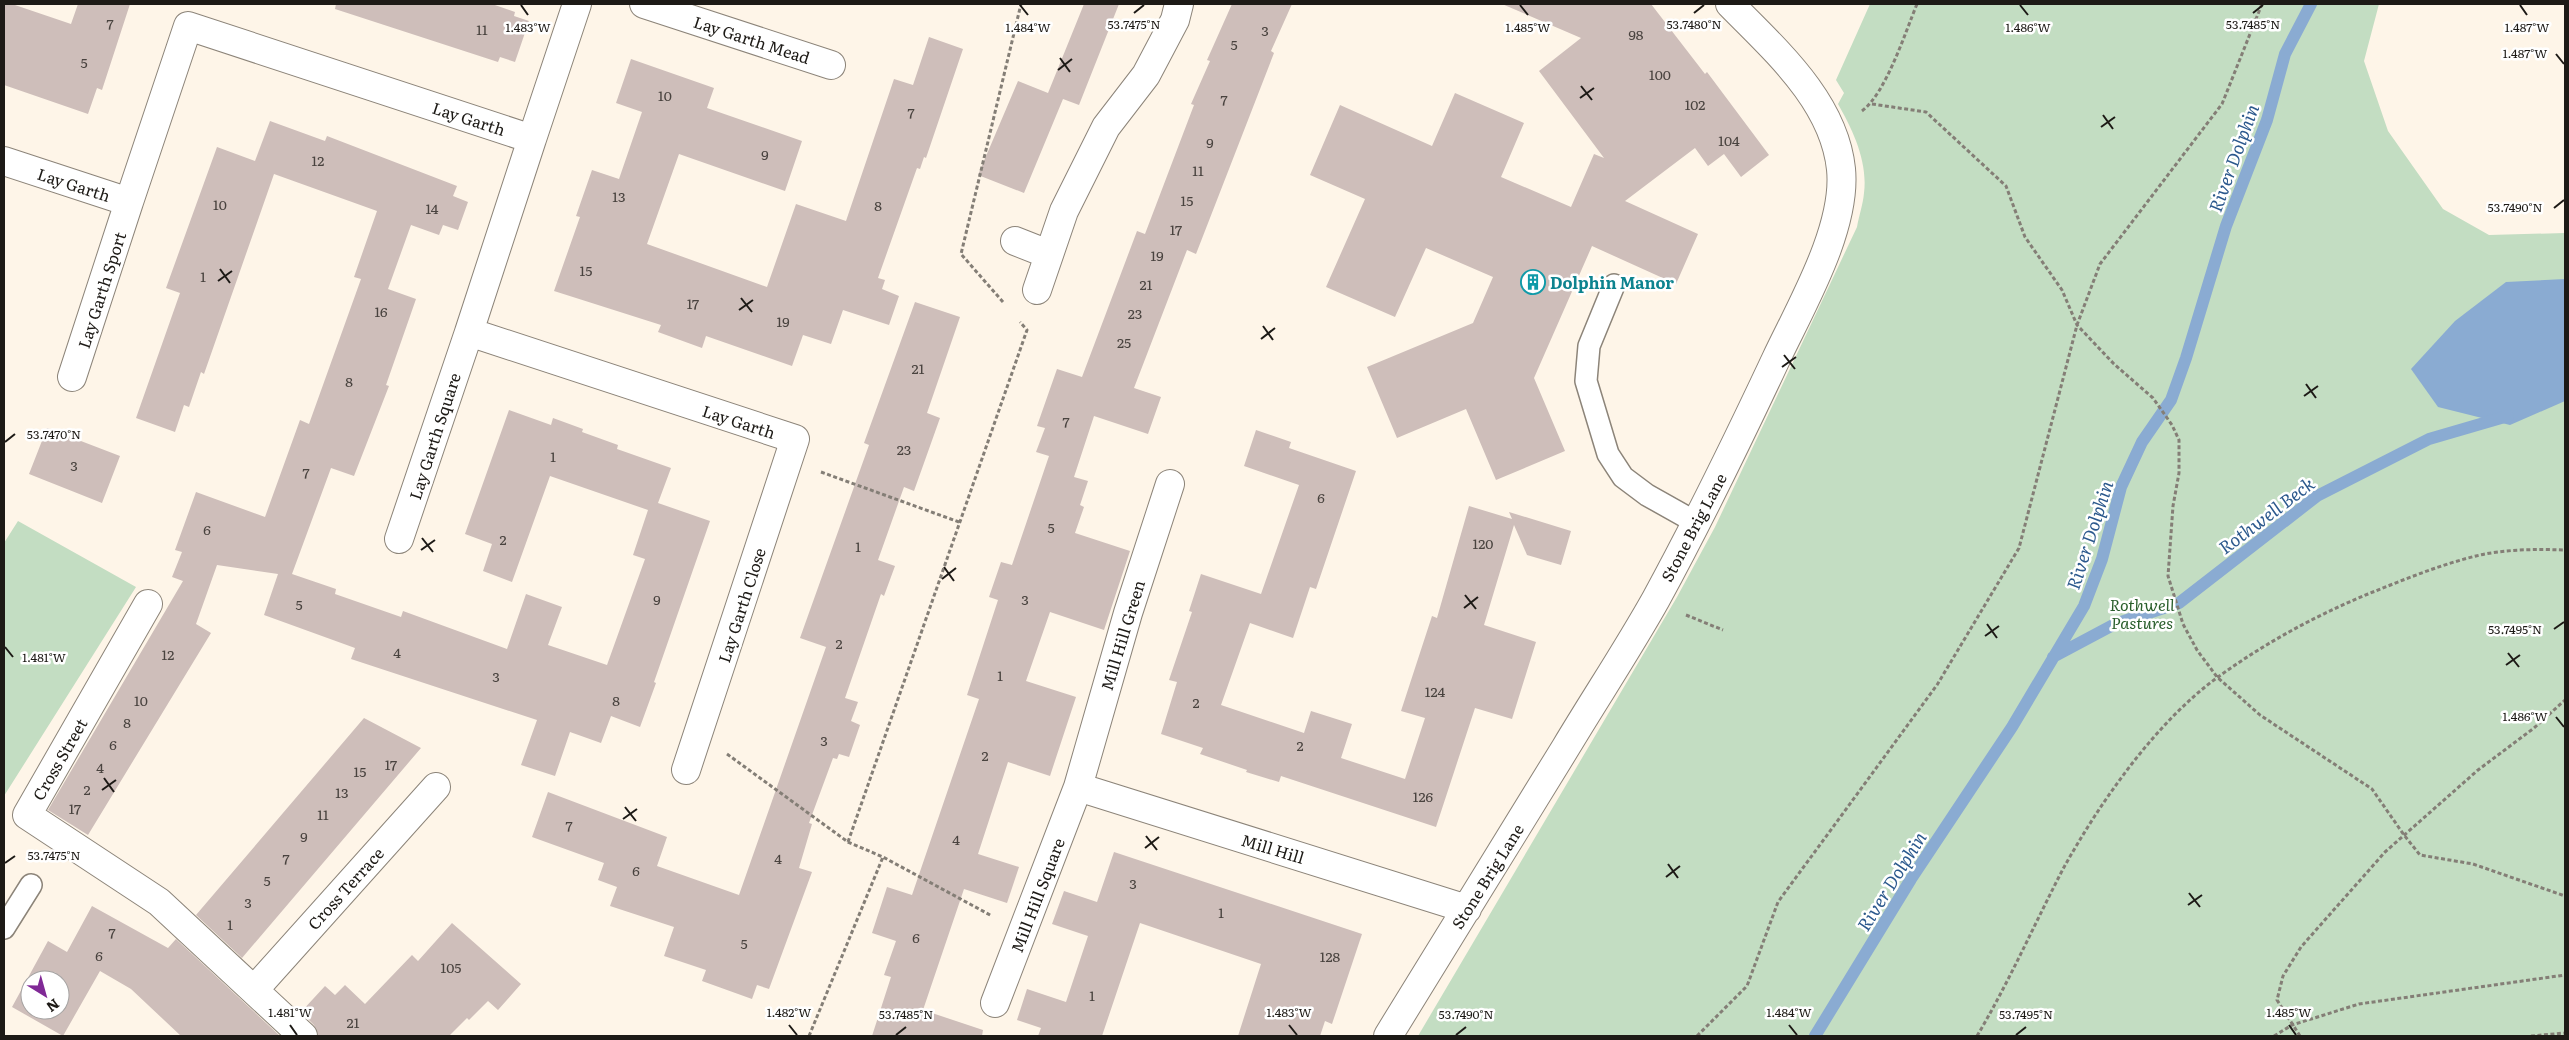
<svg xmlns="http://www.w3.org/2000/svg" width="2569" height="1040" font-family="Literata,serif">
<rect width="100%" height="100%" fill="#fef5e8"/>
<path fill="#c3ddc2" d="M1870 4H2379L2364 61 2388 131 2443 209 2489 235 2565 233V1036H1418L1677 597 1715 527 1857 227C1859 216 1863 204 1864 193 1868 162 1853 130 1838 104L1844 93 1836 80Z
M18 521 136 587 4 796V543Z"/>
<path fill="#8aabd2" d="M2565 279V401L2510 425 2438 407 2411 369 2455 321 2506 282Z"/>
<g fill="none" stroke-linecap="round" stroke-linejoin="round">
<path stroke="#8aabd2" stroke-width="12" d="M2053 657 2115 624 2179 603 2317 496 2429 439 2508 416
M1815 1036 1911 879 2012 727 2084 606 2102 559 2121 487 2142 442 2171 400 2186 358 2226 226 2267 120 2285 54 2311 4"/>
</g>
<path fill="#cebeba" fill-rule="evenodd" d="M4 4H12L71 24 78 4H130L102 90 97 88 88 114 4 85Z
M336 4H492L515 12 514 16 529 21 515 62 500 57 498 62 335 9Z
M1084 4H1119L1079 105 1063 99 1024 193 978 175 1018 81 1048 93Z
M1232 4H1292L1271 51 1274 53 1196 254 1187 250 1134 388 1161 397 1148 434 1094 416 1074 477 1088 481 1080 505 1084 507 1075 533 1130 551 1104 630 1050 612 1026 681 1076 697 1050 776 1008 762 978 854 1019 867 1007 903 964 889 923 1010 983 1030 982 1036H872L891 977 884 975 896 941 872 933 887 887 912 895 979 699 967 695 998 600 989 597 1001 562 1012 565 1049 456 1036 452 1045 428 1037 426 1057 369 1082 377 1137 231 1145 234 1194 105 1191 104 1210 61 1207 60Z
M1502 4H1651L1705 74 1707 72 1769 155 1741 177 1724 154 1708 166 1695 148 1625 201 1698 234 1676 284 1592 246 1534 378 1565 451 1496 480 1466 409 1397 438 1367 367 1473 323 1493 277 1426 248 1395 317 1326 287 1365 199 1310 175 1340 105 1432 146 1455 93 1524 123 1501 177 1571 207 1594 154 1604 158 1539 71 1581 38Z
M929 37 963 49 926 158 924 157 920 169 917 168 878 278 885 280 882 289 899 296 889 325 843 310 831 344 803 335 792 366 706 336 702 348 658 332 661 325 554 291 580 217 576 216 592 170 619 179 642 112 616 103 631 59 714 88 707 108 802 141 785 191 679 154 647 244 767 287 796 204 846 221 894 79 913 85Z
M270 121 325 141 327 136 457 186 453 196 468 202 458 230 443 225 439 235 411 225 388 289 416 299 386 385 389 386 354 476 331 468 292 574 336 589 335 594 401 617 403 611 507 649 526 594 562 607 548 645 607 665 645 559 633 555 648 510 550 476 512 582 483 571 492 544 465 534 509 410 551 425 553 418 583 429 582 432 618 445 617 449 671 468 658 503 710 521 654 682 656 683 640 727 611 716 601 743 570 732 555 776 521 765 537 720 351 659 355 648 264 615 278 574 217 565 196 624 211 633 88 835 48 810 183 581 172 577 182 552 175 550 196 492 265 517 300 420 309 424 361 279 354 277 377 211 274 174 204 374 201 372 189 407 184 405 175 432 136 418 180 293 166 288 217 147 255 161Z
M915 302 960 317 927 413 940 418 914 491 904 487 878 560 895 566 884 596 881 594 845 698 858 702 851 721 860 725 849 757 839 754 837 759 833 758 809 823 812 824 799 868 812 872 769 989 757 985 752 999 702 981 706 970 664 956 674 927 610 906 617 887 598 880 604 863 532 837 548 792 667 837 657 866 739 895 826 647 800 638 869 445 864 443Z
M47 428 120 456 102 503 29 474Z
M1256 430 1291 442 1289 448 1356 471 1316 589 1310 587 1293 638 1250 623 1221 705 1304 733 1311 711 1352 724 1341 758 1405 779 1425 718 1401 711 1432 616 1437 618 1469 506 1512 519 1509 512 1571 531 1561 565 1527 555 1514 525 1484 625 1536 642 1512 719 1475 708 1436 827 1281 776 1279 782 1246 772 1247 770 1200 754 1203 748 1161 734 1177 682 1169 680 1192 612 1189 611 1201 574 1261 594 1299 485 1244 466Z
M364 718 421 748 242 958 196 915Z
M1114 852 1362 934 1332 1024 1325 1021 1320 1036H1238L1261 964 1140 923 1102 1036H1038L1041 1028 1017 1020 1027 989 1066 1002 1088 936 1052 924 1064 891 1097 902Z
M92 906 168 948 176 939 280 1036H181L131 989 100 971 63 1036 12 1007 48 941 67 952ZM30 980H60V1010H30Z
M452 923 521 984 498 1010 488 1001 469 1020 467 1018 449 1036H318L314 1025 301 1012 325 986 335 995 345 985 365 1004 412 955 418 961Z"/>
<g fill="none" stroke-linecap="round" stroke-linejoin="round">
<defs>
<path id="lane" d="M1614 285 1589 346 1586 381 1608 454 1623 477 1647 495 1697 523
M4 928 31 885"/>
<path id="street" d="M644 4 831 65
M532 139 577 4
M4 161 129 202 188 26 532 139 469 332 795 439 686 770
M1015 241 1048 254
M1037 290 1064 211 1106 127 1146 75 1175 20 1179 4
M72 377 129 202
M399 539 469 332
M148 604 27 815 159 902 303 1036
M1078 787 1467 909
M254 990 436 787
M995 1003 1078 787 1128 613 1170 484
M1388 1036C1447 940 1507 843 1566 747 1596 697 1628 649 1656 599 1699 520 1738 440 1776 359 1801 306 1847 228 1841 169 1834 101 1775 50 1730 4"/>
</defs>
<use href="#lane" stroke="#8c8479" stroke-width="24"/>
<use href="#street" stroke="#8c8479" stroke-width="30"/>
<path stroke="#847e76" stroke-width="3" stroke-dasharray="4 2.5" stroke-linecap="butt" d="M1872 104 1926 112 2006 186 2025 237 2062 290 2077 325 2114 364 2153 398 2172 425 2179 440V473L2173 506 2168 576 2183 624 2197 650 2217 677 2260 715 2372 789 2404 835 2420 855 2473 864 2565 896
M1862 111C1886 93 1905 33 1917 4
M1003 302 961 254 1021 4
M821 472 959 522
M1686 615 1723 630
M727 754 848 842 883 857 992 916
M848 842 1027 330 1020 322
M809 1036 883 857
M1697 1036 1747 986 1778 902 1937 685 2019 548 2077 325 2100 264 2222 104 2262 4
M1977 1036C2009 982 2034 925 2063 869 2100 802 2156 722 2218 677 2265 643 2315 616 2368 594 2403 580 2439 565 2476 556 2504 549 2537 549 2565 550
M2274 1036 2292 1025 2359 1004 2565 975
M2300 1036 2277 1000 2283 976 2301 947 2385 852 2478 770 2534 728 2565 700
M2531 1036 2565 1033"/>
<use href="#lane" stroke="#fff" stroke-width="21"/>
<use href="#street" stroke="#fff" stroke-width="28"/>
</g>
<path fill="none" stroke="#1d1a16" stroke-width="2" d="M521 5 528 15M1020 5 1028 15M1520 5 1528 15M2020 5 2028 15M2520 5 2527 15M1134 13 1144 5M1694 13 1704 5M2253 13 2263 5M2556 54 2564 64M1060 58 1070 72M1058 70 1072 59M1581 86 1592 100M1580 98 1594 88M2103 115 2113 129M2101 127 2115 117M2554 208 2564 200M220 269 230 283M218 281 232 271M741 298 752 312M739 310 753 300M1263 326 1273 340M1261 339 1275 328M1784 355 1795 369M1782 367 1796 357M2306 384 2316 398M2304 396 2318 386M5 442 15 434M422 538 433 552M421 550 435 540M944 567 954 581M942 579 956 568M1465 595 1476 609M1464 608 1478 597M1987 624 1997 638M2554 629 2564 622M1985 636 1999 626M5 647 13 657M2508 653 2519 667M2506 665 2520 655M2556 717 2564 727M104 778 114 792M102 790 116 780M625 807 636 821M623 819 637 809M1146 836 1157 850M1145 848 1159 837M5 863 15 856M1668 864 1678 878M1666 877 1680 866M2189 893 2200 907M2188 905 2202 895M290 1025 297 1035M789 1025 797 1035M1289 1025 1297 1035M1789 1025 1797 1035M2289 1025 2296 1035M896 1035 906 1027M1456 1035 1466 1027M2016 1035 2026 1027"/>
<defs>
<symbol id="building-ring" viewBox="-11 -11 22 22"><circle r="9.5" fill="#fff" stroke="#0f9aa8" stroke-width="1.5"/><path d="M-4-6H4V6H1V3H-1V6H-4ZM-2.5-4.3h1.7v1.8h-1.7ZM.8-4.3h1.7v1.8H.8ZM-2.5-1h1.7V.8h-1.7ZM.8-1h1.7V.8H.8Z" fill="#0f9aa8"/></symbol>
</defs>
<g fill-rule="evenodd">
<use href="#building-ring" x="1519" y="268" width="28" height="28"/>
</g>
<g text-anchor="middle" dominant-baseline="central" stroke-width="5" stroke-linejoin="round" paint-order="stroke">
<g font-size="14" fill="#49433f">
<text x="110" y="23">7</text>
<text x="482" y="29">11</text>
<text x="1265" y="30">3</text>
<text x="1636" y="34">98</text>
<text x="1234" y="44">5</text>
<text x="84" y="62">5</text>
<text x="1660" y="74">100</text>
<text x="665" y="95">10</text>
<text x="1224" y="99">7</text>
<text x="1695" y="104">102</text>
<text x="911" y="112">7</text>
<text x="1729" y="140">104</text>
<text x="1210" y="142">9</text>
<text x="765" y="154">9</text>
<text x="318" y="160">12</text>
<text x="1198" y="170">11</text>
<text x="619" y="196">13</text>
<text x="1187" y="200">15</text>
<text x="220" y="204">10</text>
<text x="878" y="205">8</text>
<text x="432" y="208">14</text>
<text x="1176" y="229">17</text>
<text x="1157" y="255">19</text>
<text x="586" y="270">15</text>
<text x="203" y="276">1</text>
<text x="1146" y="284">21</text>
<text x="693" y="303">17</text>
<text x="381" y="311">16</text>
<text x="1135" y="313">23</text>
<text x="783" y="321">19</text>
<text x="1124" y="342">25</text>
<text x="918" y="368">21</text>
<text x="349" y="381">8</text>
<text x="1066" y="421">7</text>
<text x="904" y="449">23</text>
<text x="553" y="456">1</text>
<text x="74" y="465">3</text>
<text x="306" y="472">7</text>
<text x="1321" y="497">6</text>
<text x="1051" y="527">5</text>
<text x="207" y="529">6</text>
<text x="503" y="539">2</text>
<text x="1483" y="543">120</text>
<text x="858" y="546">1</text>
<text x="657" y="599">9</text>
<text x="1025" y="599">3</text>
<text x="299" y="604">5</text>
<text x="839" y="643">2</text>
<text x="397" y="652">4</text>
<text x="168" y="654">12</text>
<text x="1000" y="675">1</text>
<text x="496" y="676">3</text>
<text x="1435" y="691">124</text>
<text x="141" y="700">10</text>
<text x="616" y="700">8</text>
<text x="1196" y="702">2</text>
<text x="127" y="722">8</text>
<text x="824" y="740">3</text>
<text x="113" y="744">6</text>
<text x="1300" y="745">2</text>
<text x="985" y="755">2</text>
<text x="391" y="764">17</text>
<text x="100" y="767">4</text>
<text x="360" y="771">15</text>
<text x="87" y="789">2</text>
<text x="342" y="792">13</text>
<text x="1423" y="796">126</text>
<text x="75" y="808">17</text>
<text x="323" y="814">11</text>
<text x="569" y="825">7</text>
<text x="304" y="836">9</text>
<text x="956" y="839">4</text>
<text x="286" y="858">7</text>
<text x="778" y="858">4</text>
<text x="636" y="870">6</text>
<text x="267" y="880">5</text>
<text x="1133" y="883">3</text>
<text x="248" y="902">3</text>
<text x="1221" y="912">1</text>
<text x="230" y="924">1</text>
<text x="112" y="932">7</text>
<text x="916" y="937">6</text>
<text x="744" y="943">5</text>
<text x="99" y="955">6</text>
<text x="1330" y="956">128</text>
<text x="451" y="967">105</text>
<text x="1092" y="995">1</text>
<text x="353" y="1022">21</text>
</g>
<g font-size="16" fill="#1d1a16" stroke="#fff">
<text transform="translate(752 39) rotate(18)">Lay Garth Mead</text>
<text transform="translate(469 118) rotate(18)">Lay Garth</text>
<text transform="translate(74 184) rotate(18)">Lay Garth</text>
<text transform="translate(101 290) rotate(-72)">Lay Garth Sport</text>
<text transform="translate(739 421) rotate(18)">Lay Garth</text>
<text transform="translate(434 436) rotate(-72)">Lay Garth Square</text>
<text transform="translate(1693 527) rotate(-62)">Stone Brig Lane</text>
<text transform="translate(741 605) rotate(-72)">Lay Garth Close</text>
<text transform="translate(1122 635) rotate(-73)">Mill Hill Green</text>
<text transform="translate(59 759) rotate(-60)">Cross Street</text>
<text transform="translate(1273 848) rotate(17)">Mill Hill</text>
<text transform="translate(1487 876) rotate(-58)">Stone Brig Lane</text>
<text transform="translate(345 888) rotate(-48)">Cross Terrace</text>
<text transform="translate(1037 895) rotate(-69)">Mill Hill Square</text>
</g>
<g font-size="16" font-weight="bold" fill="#0d838f" stroke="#fff" text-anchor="start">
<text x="1550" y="282">Dolphin Manor</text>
</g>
<g font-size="16" font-style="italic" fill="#295e2b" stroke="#fff">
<text x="2142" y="604">Rothwell<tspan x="2142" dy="18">Pastures</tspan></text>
</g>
<g font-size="18" font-style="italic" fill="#2c598d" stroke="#fff">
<text transform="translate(2233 158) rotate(-70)">River Dolphin</text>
<text transform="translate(2266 515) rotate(-37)">Rothwell Beck</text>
<text transform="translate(2089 535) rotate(-72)">River Dolphin</text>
<text transform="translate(1891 881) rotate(-58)">River Dolphin</text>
</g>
</g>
<g font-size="12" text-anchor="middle" fill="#1d1a16" stroke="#fff" stroke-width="5" stroke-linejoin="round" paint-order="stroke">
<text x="1134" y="29">53.7475°N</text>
<text x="1694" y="29">53.7480°N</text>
<text x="2253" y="29">53.7485°N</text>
<text x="528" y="32">1.483°W</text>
<text x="1028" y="32">1.484°W</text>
<text x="1528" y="32">1.485°W</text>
<text x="2028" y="32">1.486°W</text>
<text x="2527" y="32">1.487°W</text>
<text x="2525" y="58">1.487°W</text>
<text x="2515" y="212">53.7490°N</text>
<text x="54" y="439">53.7470°N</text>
<text x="2515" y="634">53.7495°N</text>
<text x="44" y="662">1.481°W</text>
<text x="2525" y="721">1.486°W</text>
<text x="54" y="860">53.7475°N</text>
<text x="290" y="1017">1.481°W</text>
<text x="789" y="1017">1.482°W</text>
<text x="1289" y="1017">1.483°W</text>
<text x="1789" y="1017">1.484°W</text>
<text x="2289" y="1017">1.485°W</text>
<text x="906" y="1019">53.7485°N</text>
<text x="1466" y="1019">53.7490°N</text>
<text x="2026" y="1019">53.7495°N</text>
</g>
<rect width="2569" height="1040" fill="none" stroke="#1d1a16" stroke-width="10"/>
<g transform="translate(45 995) rotate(143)"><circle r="24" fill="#ffffff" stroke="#a5a3a2"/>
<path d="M0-4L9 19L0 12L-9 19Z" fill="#802996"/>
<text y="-8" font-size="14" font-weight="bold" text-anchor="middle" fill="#1d1a16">N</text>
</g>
</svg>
